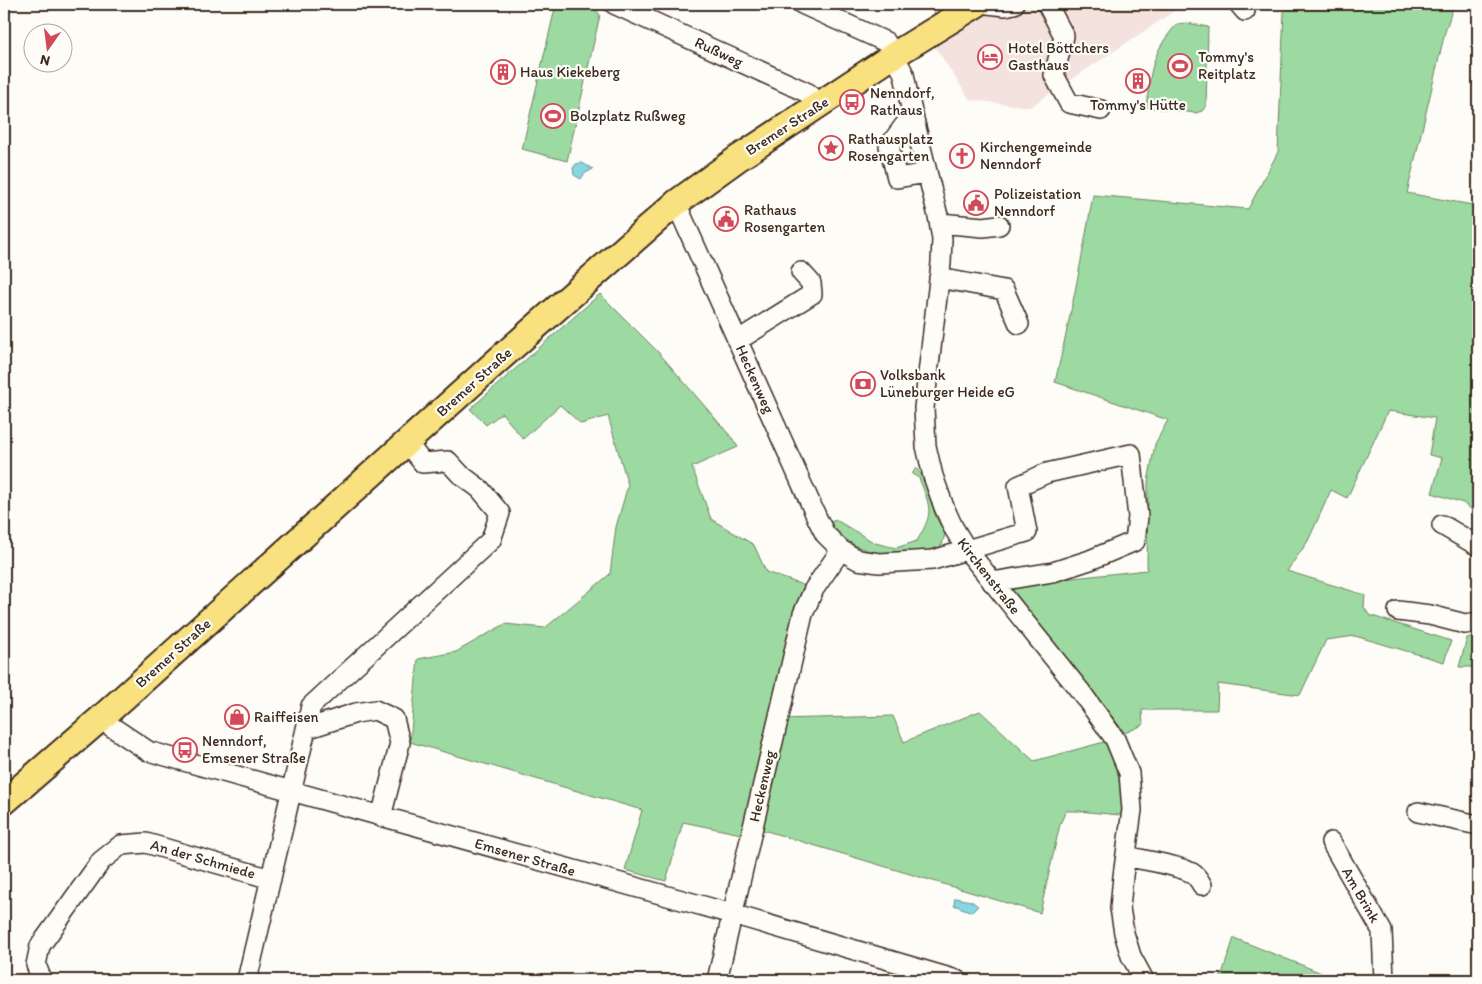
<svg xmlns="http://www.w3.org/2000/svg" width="1482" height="984" font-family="Itim,sans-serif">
<rect width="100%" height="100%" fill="#fdfcf7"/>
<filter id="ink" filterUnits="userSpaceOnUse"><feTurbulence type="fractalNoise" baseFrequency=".02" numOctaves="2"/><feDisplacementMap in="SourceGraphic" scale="10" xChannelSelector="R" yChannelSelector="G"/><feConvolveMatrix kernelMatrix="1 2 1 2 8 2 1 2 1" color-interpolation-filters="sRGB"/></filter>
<g filter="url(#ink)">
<path fill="#f4e2de" d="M974 4H1185L1030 107 970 100 929 38Z"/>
<path fill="#9ddaa1" stroke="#6c8260" d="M556 4H587L593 6 600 15 567 161 522 149Z
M1290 4H1454L1445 32 1407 193 1478 206V278L1471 319 1478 321V514L1463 503 1432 493 1442 458 1429 455 1435 418 1388 411 1347 498 1331 490 1308 541 1287 571 1365 595 1364 607 1369 615 1451 641 1444 662 1355 636 1326 640 1300 695 1218 684 1217 710H1142L1143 725 1125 733 1008 585 1147 570 1148 482 1155 444 1168 420 1055 382C1070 320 1082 258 1093 195L1248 209 1278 152 1284 11Z
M1187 23 1208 27 1206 106 1202 111 1196 113 1146 107C1151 71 1151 53 1177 24Z
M600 294 659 353 732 438 738 447 692 467 711 519 754 545 766 572 814 589 778 719 893 716 904 742 980 711 1034 761 1115 739 1131 816 1078 811H1066L1060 824 1040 913 753 827 751 836 683 822 666 881 625 870 642 810 410 742 418 659 456 652 505 624 545 628 610 574 616 527 628 485 608 416 581 424 560 405 523 439 502 413 486 425 470 409Z
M916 468 923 477 936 517 945 534 942 545 934 551 891 555 874 553 854 545 840 535 828 523 836 520 875 543 896 548 917 541C934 512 931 509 919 478L912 474Z
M1478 635V667H1459L1467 638Z
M1234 938 1324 974 1323 980H1220Z"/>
<path fill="#87d7e2" stroke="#699294" d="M582 163 593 169 584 174 581 179 574 175 573 168 576 164Z
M955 898 971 901 978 906 972 912 954 905Z"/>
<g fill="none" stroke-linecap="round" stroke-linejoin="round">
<defs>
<path id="minor" d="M614 4 808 93 817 106
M802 4 886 42 894 55 904 74 908 95 938 216 942 239 941 263 924 408 926 446 933 476 944 507 953 527 967 550 1081 692 1115 739 1129 773 1132 810 1123 876 1120 908 1124 933 1131 956 1144 980
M988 4 1005 6 1014 4
M1047 4 1064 36 1054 75 1069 103 1101 110
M1239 4 1245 11
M912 115 889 146 897 178 927 173
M676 203 817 518 825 534 841 550 858 560 879 563 933 560 1027 532 1018 486 1047 473 1131 454 1138 517 1135 541 1090 560 1053 572 992 582
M940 223 983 227 999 225
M939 278 1004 290 1019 324
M737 341 812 294 811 283 801 272
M1442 525 1478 546
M1398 611 1430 615 1465 624 1478 622
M100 719 148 751 732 914 957 980
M306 729 311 706 491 540 500 513 480 489 460 474 448 461 423 463 406 442
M1418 812 1478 825
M1331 842 1382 931 1384 980
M1126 856C1145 861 1175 864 1192 873 1197 876 1199 880 1202 885
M42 980 36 965 40 946 101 861 121 845 146 843 271 879
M247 980 306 729 356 713 375 710 394 719 400 743 381 817
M717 980 803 614 814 589 841 550"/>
<path id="major" d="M4 802 100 719 497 361 676 203 737 159 894 55 977 4"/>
</defs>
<use href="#minor" stroke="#3b2a1e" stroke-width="22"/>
<use href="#major" stroke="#3b2a1e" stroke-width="29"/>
<use href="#minor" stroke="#fdfcf7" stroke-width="19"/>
<use href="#major" stroke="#fae180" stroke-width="25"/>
</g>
</g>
<defs>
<symbol id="hotel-ring" viewBox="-11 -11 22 22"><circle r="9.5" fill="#fdfcf7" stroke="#d1495b" stroke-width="1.5"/><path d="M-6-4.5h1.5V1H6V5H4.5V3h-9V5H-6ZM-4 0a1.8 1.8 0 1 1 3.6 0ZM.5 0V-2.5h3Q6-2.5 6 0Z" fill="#d1495b"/></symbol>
<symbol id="stadium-ring" viewBox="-11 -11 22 22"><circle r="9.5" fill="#fdfcf7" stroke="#d1495b" stroke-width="1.5"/><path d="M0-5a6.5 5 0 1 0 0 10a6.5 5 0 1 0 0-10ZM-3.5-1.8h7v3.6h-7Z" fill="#d1495b"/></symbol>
<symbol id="building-ring" viewBox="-11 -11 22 22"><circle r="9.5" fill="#fdfcf7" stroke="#d1495b" stroke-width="1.5"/><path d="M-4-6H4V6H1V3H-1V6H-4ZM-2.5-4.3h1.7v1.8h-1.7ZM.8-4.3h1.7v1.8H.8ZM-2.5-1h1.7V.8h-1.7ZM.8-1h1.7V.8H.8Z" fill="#d1495b"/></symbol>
<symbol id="bus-ring" viewBox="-11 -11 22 22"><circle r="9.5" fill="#fdfcf7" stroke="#d1495b" stroke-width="1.5"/><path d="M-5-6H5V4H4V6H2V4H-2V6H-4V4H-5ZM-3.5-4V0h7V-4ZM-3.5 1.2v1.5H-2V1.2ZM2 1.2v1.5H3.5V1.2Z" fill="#d1495b"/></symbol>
<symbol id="sight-ring" viewBox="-11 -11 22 22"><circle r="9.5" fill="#fdfcf7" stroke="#d1495b" stroke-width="1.5"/><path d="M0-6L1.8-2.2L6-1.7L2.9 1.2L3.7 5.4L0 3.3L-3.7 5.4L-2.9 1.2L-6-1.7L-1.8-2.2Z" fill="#d1495b"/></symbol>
<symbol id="church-ring" viewBox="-11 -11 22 22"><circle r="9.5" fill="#fdfcf7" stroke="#d1495b" stroke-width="1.5"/><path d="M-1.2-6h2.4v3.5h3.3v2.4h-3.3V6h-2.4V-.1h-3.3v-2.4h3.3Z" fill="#d1495b"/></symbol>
<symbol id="civic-ring" viewBox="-11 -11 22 22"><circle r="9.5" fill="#fdfcf7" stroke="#d1495b" stroke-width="1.5"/><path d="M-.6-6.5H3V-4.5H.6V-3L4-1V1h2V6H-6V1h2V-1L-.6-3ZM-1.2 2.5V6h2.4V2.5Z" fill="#d1495b"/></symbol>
<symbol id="bank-ring" viewBox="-11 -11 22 22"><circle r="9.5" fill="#fdfcf7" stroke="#d1495b" stroke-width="1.5"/><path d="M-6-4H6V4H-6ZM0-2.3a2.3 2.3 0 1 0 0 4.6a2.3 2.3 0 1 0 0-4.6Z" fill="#d1495b"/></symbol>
<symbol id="shop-ring" viewBox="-11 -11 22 22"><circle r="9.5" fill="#fdfcf7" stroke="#d1495b" stroke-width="1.5"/><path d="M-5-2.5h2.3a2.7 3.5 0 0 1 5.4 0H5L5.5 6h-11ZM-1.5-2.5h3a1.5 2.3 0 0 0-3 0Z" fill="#d1495b"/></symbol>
</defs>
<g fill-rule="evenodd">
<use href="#hotel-ring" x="976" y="43" width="28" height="28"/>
<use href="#stadium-ring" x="1166" y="52" width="28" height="28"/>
<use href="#building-ring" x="489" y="58" width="28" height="28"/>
<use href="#building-ring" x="1124" y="67" width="28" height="28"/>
<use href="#bus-ring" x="838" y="88" width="28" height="28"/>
<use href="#stadium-ring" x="539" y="102" width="28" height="28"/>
<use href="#sight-ring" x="817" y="134" width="28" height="28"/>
<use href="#church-ring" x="948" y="142" width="28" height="28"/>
<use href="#civic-ring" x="962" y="189" width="28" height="28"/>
<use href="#civic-ring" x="712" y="205" width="28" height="28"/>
<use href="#bank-ring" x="849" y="370" width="28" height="28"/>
<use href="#shop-ring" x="223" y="703" width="28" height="28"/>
<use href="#bus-ring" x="171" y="736" width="28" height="28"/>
</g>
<g text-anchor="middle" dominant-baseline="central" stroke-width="4.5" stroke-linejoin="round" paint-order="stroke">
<g font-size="15" fill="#3b2a1e" stroke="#fdfcf7" text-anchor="start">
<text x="1008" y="48">Hotel Böttchers<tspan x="1008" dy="17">Gasthaus</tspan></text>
<text x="1198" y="57">Tommy's<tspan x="1198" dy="17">Reitplatz</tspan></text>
<text x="520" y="72">Haus Kiekeberg</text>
<text x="870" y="93">Nenndorf,<tspan x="870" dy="17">Rathaus</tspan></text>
<text x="1138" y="105" text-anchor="middle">Tommy's Hütte</text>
<text x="570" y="116">Bolzplatz Rußweg</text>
<text x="848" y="139">Rathausplatz<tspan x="848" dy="17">Rosengarten</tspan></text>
<text x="980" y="147">Kirchengemeinde<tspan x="980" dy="17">Nenndorf</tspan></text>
<text x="994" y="194">Polizeistation<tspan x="994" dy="17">Nenndorf</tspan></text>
<text x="744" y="210">Rathaus<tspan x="744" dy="17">Rosengarten</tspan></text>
<text x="880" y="375">Volksbank<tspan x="880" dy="17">Lüneburger Heide eG</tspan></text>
<text x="254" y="717">Raiffeisen</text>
<text x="202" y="741">Nenndorf,<tspan x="202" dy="17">Emsener Straße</tspan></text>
</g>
<g font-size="15" fill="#3b2a1e" stroke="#fdfcf7">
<text transform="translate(719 52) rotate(25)">Rußweg</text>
<text transform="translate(787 126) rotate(-33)">Bremer Straße</text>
<text transform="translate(755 379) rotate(66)">Heckenweg</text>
<text transform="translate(474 382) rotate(-42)">Bremer Straße</text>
<text transform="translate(989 576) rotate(52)">Kirchenstraße</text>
<text transform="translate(173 653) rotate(-42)">Bremer Straße</text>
<text transform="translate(762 786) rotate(-77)">Heckenweg</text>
<text transform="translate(525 857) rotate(16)">Emsener Straße</text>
<text transform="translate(203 859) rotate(16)">An der Schmiede</text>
<text transform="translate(1361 895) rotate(60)">Am Brink</text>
</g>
</g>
<rect width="1482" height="984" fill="none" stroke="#fdfcf7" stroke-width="20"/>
<rect x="10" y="10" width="1462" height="964" fill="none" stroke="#3b2a1e" stroke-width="2" filter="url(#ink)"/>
<g transform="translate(48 48) rotate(194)"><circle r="24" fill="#fdfcf7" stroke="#afa8a0"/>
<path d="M0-4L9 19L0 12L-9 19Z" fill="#d1495b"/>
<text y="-8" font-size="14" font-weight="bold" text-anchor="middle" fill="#3b2a1e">N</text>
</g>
</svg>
